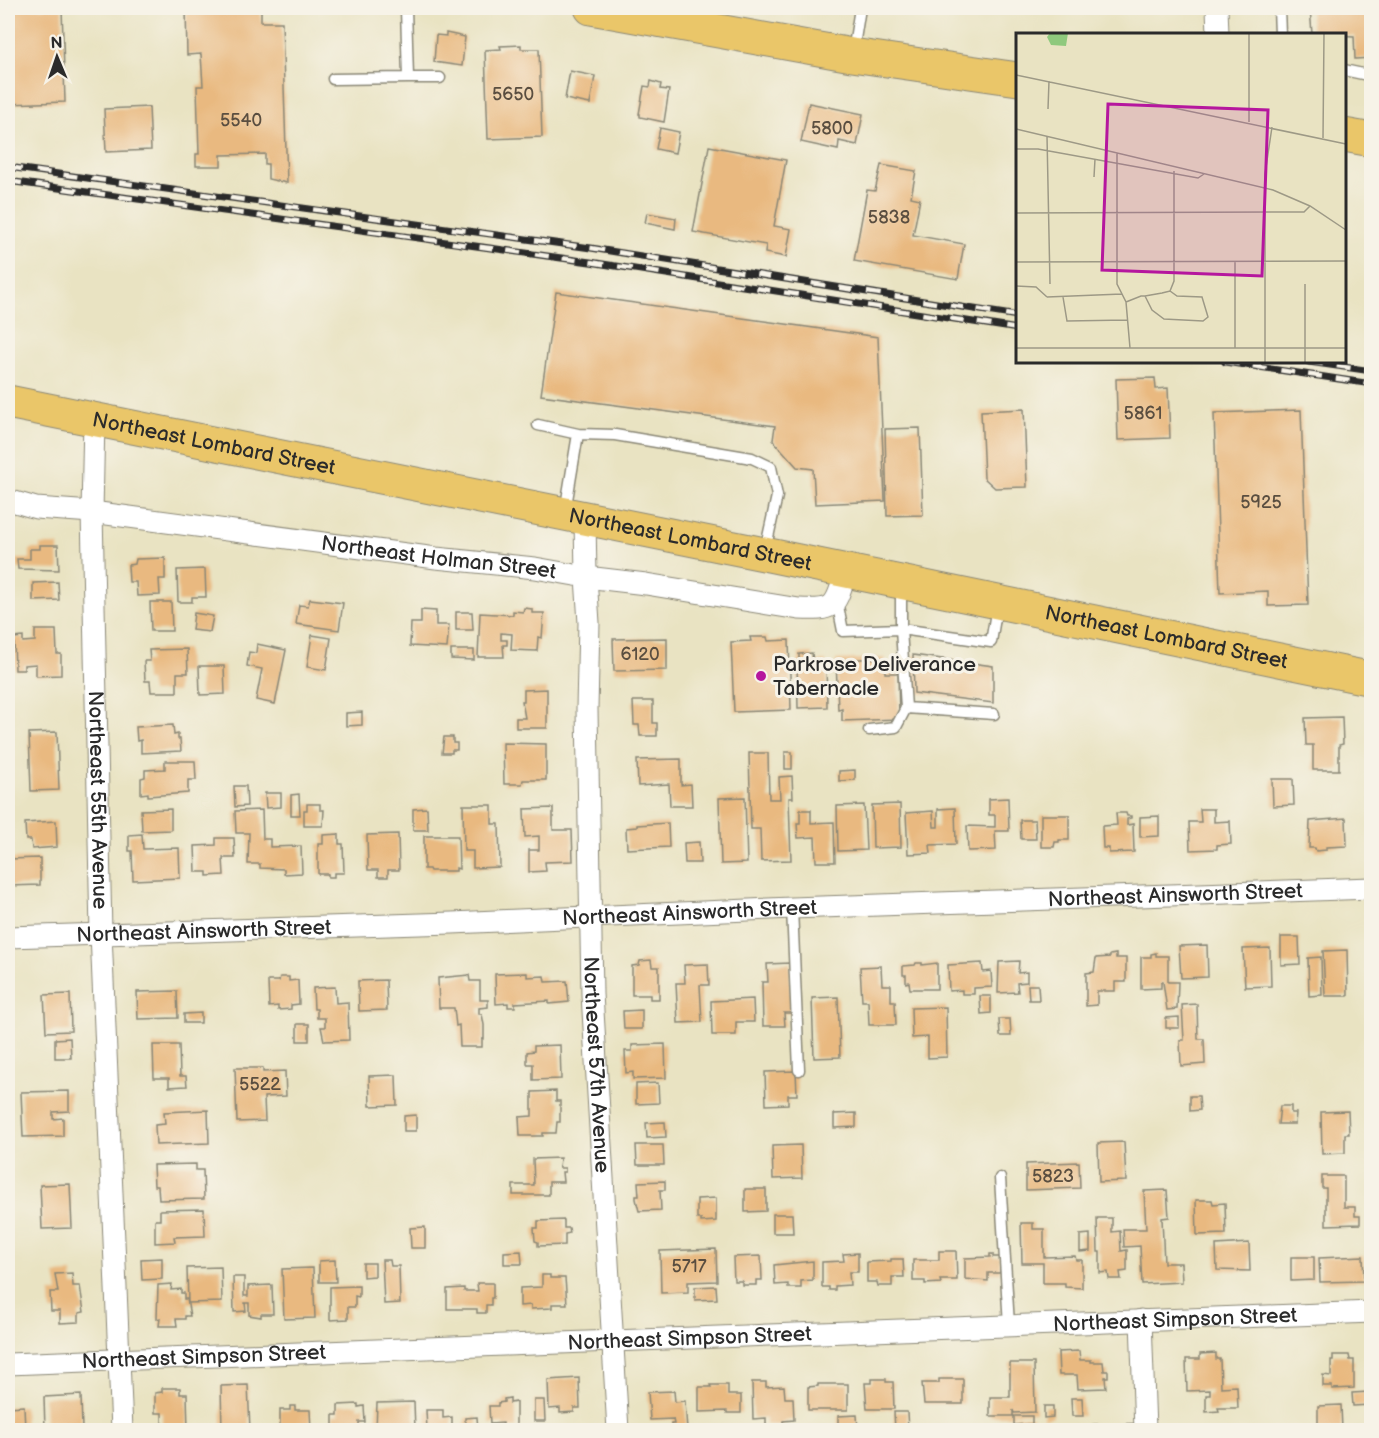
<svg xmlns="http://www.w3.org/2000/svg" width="1379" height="1438" font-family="'Balsamiq Sans',sans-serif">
<rect width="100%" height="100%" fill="#f7f3e8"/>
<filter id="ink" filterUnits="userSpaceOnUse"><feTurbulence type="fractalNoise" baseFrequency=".0167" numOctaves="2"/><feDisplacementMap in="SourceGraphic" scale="12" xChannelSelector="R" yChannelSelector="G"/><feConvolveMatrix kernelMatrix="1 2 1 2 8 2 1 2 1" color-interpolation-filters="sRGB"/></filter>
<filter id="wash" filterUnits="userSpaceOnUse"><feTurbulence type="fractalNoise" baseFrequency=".008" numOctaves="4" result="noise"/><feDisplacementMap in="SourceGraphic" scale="24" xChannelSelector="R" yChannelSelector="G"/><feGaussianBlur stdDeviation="1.35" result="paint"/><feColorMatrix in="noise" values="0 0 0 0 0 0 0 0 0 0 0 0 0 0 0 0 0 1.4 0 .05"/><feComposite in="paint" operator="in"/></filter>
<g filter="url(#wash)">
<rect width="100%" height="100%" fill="#e9e3c2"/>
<g id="blocks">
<path fill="#e9b980" d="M8 8H62L65 102 8 104Z
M186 8H261V22H282L287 183 268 179V164H265V154L221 155V166H196V154H199L197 86H203L201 54 187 55Z
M1310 8H1372V58L1355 59 1354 36 1312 34Z
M446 33 465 37 462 66 434 62 436 35 446 36Z
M521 45V49H539L542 137 488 139 485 50 501 49 500 46Z
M570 71 595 76 590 104 565 99Z
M651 81 661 84 660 89 669 90 664 122 640 117V114H639L644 86 650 87Z
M809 103 863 114 857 145 839 141 838 150 801 142Z
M149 107 151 150 106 152 104 109Z
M660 128 679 132 675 153 656 149Z
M709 146 786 160 774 226 791 229 786 257 765 253 766 245 693 232Z
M881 165 916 171 911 197 920 199 913 235 964 244 958 279 854 261 867 190 875 191Z
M647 213 676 218 675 229 645 223Z
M556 292 878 337 885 501 815 504 813 469 797 467 773 440 775 426 541 395Z
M1155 378 1156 389 1168 388 1170 438 1118 440 1116 379Z
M1024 409 1027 487 995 488 984 478 981 411Z
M1301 410 1308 605 1268 606V591L1220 593 1214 413Z
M920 428 923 515 887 516 885 429Z
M8 449 14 450 11 469H8Z
M40 545H58L59 570 18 569 17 559H30V549H40Z
M165 558V579H159L160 595 137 596 136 582H129L128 565 135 564 136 559Z
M205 569 206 597H192V602H178L177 570Z
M58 582 59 600 33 601V583Z
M310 599 343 603 339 630 296 624 299 605 308 606Z
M150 602H171L172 631H151Z
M524 608 532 609V613H544L542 638 538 637 537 651 511 650 512 634 501 633V640H507V645H503L504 657H478L480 613 513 615V611L523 612Z
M421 610 436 611V625H449L447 648 410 646 411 623H421Z
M456 612H472L473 630H456Z
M194 613 213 616 210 632 192 630Z
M35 630H56L57 654H61V675L36 676V664L24 665V670H15L14 638 23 637V642L35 641Z
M312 635 331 638 326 670 307 667Z
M750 637H767L768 641 789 640 791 710 734 712 731 642 751 641Z
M667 638V670L614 671 613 639Z
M257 644 286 650 275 704 256 700 262 669 247 666 249 652 256 653Z
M187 649 188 673H177V692H151L150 681H145L144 661H150L149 650Z
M451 650H474V660L451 659Z
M812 653 813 662 826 661 827 707 798 708 797 662H799V654Z
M913 655 993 666V703L914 693Z
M885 658V673H898L899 719 842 721V709L838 710 836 660Z
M199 666H224L225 694 200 695Z
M547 689V728H516V718H525L522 701H524V690Z
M633 701H653V723H657V736H640L639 725H634Z
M362 712V725L346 726V713Z
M1342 717 1343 744 1339 745V770H1313V745H1306L1305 718Z
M173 725 174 735 178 734V739H180L181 751 141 753V740L137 741 136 727Z
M57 732 59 790 31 791 29 733Z
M444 737H453V743H457V750H452V753H442Z
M503 743 546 744V780H523L522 784H504Z
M785 752H792V769H785Z
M749 753H768L769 799H780L779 777 792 776 793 798H789L791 860 761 861 760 829H751Z
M681 759V785L691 784 692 806H670L669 784 638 786 637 760Z
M165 761H195L196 780H188V793L148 796V793L141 794V778L145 777V770L165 769Z
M855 770V780L839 781V771Z
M1272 779H1293L1294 805 1273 806Z
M234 786H246L247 806 235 807Z
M265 793H281V807L266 808Z
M299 794 300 815H291V795Z
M745 797 747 863 721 864 719 798Z
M1008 798 1009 831H995L996 850 968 851 967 826 995 827V815H989V799Z
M307 804H320V810H324L323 826H304V810H307Z
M900 804 901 847 873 848 872 805Z
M463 805H492V824H499L500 867 473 868V851H464Z
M864 805 866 850 838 851 837 806Z
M427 808 428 830H413V809Z
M553 808V830H572L573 861 545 862 546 871 529 872V850H539V836L525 837 524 809Z
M955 808 956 844 930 845 931 853 908 854 906 813 933 811 934 827H938V809Z
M171 809V830L142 831 141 810Z
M1200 809H1214V822L1230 821 1231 844 1217 845V849L1190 850 1189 822H1201Z
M262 810 263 839H270V847L301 846 302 873 284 874V869L260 868V864H248L249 833H236L235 811Z
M800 810H811V823L834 822 835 862H816L815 837 798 838 797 823H800Z
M1116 813H1126L1127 816H1131V818L1127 819V825L1133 824 1134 852 1109 853V848H1103L1102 826 1117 825Z
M1041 815H1069V840H1059V842H1055L1054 847H1041Z
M1159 816V836L1140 837V817Z
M1346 818 1347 846 1326 847V850L1316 851 1315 848H1309L1310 821Z
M1020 820H1035L1036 839H1021Z
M56 821 57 847 32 849 31 840H26L25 823Z
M668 823 669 847 627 849 626 828 637 827V825Z
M142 834 143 849 179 848 180 878 133 880 132 851H129V835Z
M339 834V844H343L344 873H334V877H328V874H318V844H323V835Z
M398 834 399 870H388V877H378V870H368L367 835Z
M424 836H458L459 869 456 868V871H430L429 869H424Z
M216 838H234L235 858H223L224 875 207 876V872H196L195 846 216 845Z
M699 842 700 863H685L684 843Z
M40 858V885L8 886V859Z
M1281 937H1299L1300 964 1281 965Z
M1207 945 1208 977 1181 978 1179 946Z
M1270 948 1271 986 1245 987 1243 949Z
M1347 950 1348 996H1325L1323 951Z
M1156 953V956H1168V982H1178L1177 1009 1167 1010 1163 982H1161V988L1141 989V957H1151V954Z
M1116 954V958H1126V982H1115V991H1097V1005L1086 1006V973L1094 972 1096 958 1110 957V955Z
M1321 957 1322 995 1309 996 1308 958Z
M651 960 652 967H659V999H650V995H632V966L639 965 640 961Z
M1019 961 1018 973 1027 972V982L1017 983 1018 992 998 993 999 962Z
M790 963 791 1013H784L785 1026H763L762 982H768L767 964Z
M916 963H922V965L937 963V989H910L909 982 906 983V975H903V966L915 965Z
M982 963 983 972 991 971 992 987 974 988V994H962V990L949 991 948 965Z
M708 964 709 985H700L702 1022 678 1023 676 983H685L684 965Z
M881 966 882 985H891V1001H895L896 1025H869L868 1001H862L860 967Z
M527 973V977L544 976 545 982 567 981 569 1002 549 1004V1001L515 1003V1007H508V1003L496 1004 495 974Z
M469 975 470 981H480V1000H488V1007L479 1008V1014H482L484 1025V1039H482V1047H460L459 1025 456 1026 454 1008H439L438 978Z
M280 977H289V981L298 980 299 1004 291 1005V1009L278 1010V1006L269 1007 268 981H279Z
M386 980 387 1010 359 1011 358 981Z
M1028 985H1038L1039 1000H1029Z
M335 987 336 1003 348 1002 349 1040 324 1041 321 1027H325V1018H317V1009H314L313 988Z
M177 991 178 1018 138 1019 137 992Z
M70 994 71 1031 46 1032 44 995Z
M980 996H991V1013L981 1014Z
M838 997 840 1057 814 1058 812 998Z
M753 999 754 1022H736V1035H712L711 1001Z
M1197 1004 1198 1039H1204L1205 1064 1181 1066 1180 1040H1184L1182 1005Z
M946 1007 947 1057 928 1058V1037L912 1038 911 1008Z
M642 1010V1029H624L623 1011Z
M201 1013V1023H184V1014Z
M1179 1017V1028H1166V1018Z
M999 1019H1010L1011 1036H1000Z
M297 1024H309V1041H297Z
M70 1038 71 1058H55V1039Z
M665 1044 666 1078 633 1079V1072L626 1073 625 1051H632V1045Z
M153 1045H179L180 1076H186L187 1086 169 1087V1078H154Z
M560 1045 561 1079 533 1080V1064H527V1052L534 1051V1046Z
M235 1068H263V1072L285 1071 286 1096 264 1097 265 1121 237 1122Z
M796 1071 797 1095H788V1104L766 1105 765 1072Z
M396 1075 397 1105 370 1106 369 1076Z
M658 1083 659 1103 636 1104V1084Z
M69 1091V1111L53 1112V1119L63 1118V1136L23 1137 21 1092Z
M556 1091V1101H560V1122H557L556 1133H543V1136H520L519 1117 532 1116V1092Z
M1190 1096H1199L1200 1110 1190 1111Z
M1280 1106H1291V1113H1296L1295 1124H1278Z
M208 1110 209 1143 156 1145 155 1125 165 1124 164 1112Z
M1348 1111 1349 1134H1345V1153L1322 1154 1321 1112Z
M856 1113V1127L834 1128V1114Z
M416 1115V1131H404V1116Z
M665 1122 666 1137 647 1138 646 1123Z
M1124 1142 1126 1181 1099 1182 1098 1143Z
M636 1145H663L664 1165H637Z
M801 1145 802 1178 773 1179 772 1146Z
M560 1158 559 1168H565V1172H562L563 1182H549V1195H513V1185H534L533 1159Z
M1079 1162 1080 1188 1026 1190V1164Z
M196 1164V1170H203L204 1199 159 1200 158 1186H154L153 1165Z
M1322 1176H1344V1207H1355V1216H1360V1224L1326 1225V1188H1322Z
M665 1181V1190H660L661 1210 639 1211 636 1199V1196H639L638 1182Z
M70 1184 72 1228 42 1229 40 1185Z
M745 1189H766V1211L745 1212Z
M1167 1190 1169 1217 1162 1218 1164 1263H1181L1182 1282 1142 1284 1140 1246 1124 1247 1123 1229H1146L1144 1191Z
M716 1198V1221L701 1222V1219H697V1199Z
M1196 1200H1212L1213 1204 1225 1203 1226 1234 1197 1235Z
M204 1209 205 1236 174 1237 175 1242 155 1243V1220H160V1210Z
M773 1214H792L793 1233H773Z
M1097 1218H1112V1232L1120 1231 1121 1251 1127 1250V1271L1120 1272 1121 1279H1109L1108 1272 1100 1273V1252H1098Z
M564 1220V1228H569L570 1233 565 1234V1245L538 1246V1242L535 1241 534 1228H538V1221Z
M1021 1223H1033V1229H1044V1257L1075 1256 1076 1260H1082V1288L1065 1287V1283H1043V1263H1022Z
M425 1227V1248H411L410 1228Z
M1090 1234V1251L1080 1252V1235Z
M1249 1243 1250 1271 1217 1270 1216 1245Z
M716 1249 717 1281 688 1282V1292L661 1293 660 1251Z
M521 1251 522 1264H504V1252Z
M939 1251H956L957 1280H940L941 1283 925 1284V1281H913V1260H939Z
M858 1253V1272H849L850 1285 835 1286V1290H829V1287H822V1262L844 1261 843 1254Z
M990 1254H993V1257H1000V1273H988V1281L965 1279V1258L990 1257Z
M761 1256 762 1280H756V1285H742V1281H734L733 1257Z
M1363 1256 1364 1281 1320 1282 1319 1258Z
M1291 1257H1314V1280L1291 1281Z
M162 1258V1279L142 1280 141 1259Z
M891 1259H903L904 1277H892V1286H878L877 1282H867V1262L891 1261Z
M335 1260 336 1282H319V1261Z
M382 1260H390L391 1266H399L400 1303 384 1304Z
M813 1261V1280L801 1281V1288H788V1284L775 1285 774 1265Z
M363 1263H375V1276L363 1277Z
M221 1267 222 1302 188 1303 187 1268Z
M313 1268 315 1318 284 1319 282 1269Z
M72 1273 73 1286H80L84 1312 79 1313V1322L60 1323V1311H51L50 1292H58L55 1274Z
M542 1275H550V1278H565L567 1304H552V1308L531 1309V1305L520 1306V1288L542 1287Z
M233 1277H244V1296H248V1286L272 1285 273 1314H261V1317L249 1315V1303H245L246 1311 234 1312Z
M477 1283H493V1298H491V1305H486V1313H477V1309H447V1289L464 1288V1291H478Z
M172 1284 171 1290 181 1289V1293H184V1299H187L190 1316H185V1319H176L177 1326H159L160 1318 157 1319 158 1285Z
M359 1286V1297L355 1296V1307H348V1319L330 1320V1287Z
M716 1286 717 1299 695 1300V1287Z
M1079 1351 1080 1360H1091V1362H1103L1104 1371H1108V1377H1105L1106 1388 1078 1389 1077 1375H1059L1058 1352Z
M1216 1353V1359H1220L1221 1387 1237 1386 1238 1408H1218L1219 1411 1206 1412V1395H1210V1390L1187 1391 1186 1359H1200V1354Z
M1333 1355H1349L1350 1360H1354V1388L1332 1389V1386H1323V1375L1331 1376V1360H1333Z
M1010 1363H1034L1035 1412 1014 1413 1013 1410V1416H990V1397H1010Z
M579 1378 580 1408H574V1412L560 1413V1408L549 1409 548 1380Z
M872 1379H886V1382H893L894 1409H867L865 1383H872Z
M939 1379H963V1404H924L922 1383H939Z
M752 1382H766V1387L784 1386 785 1398H793L794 1420 783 1421V1425H766V1418L753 1419Z
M818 1384H848V1410H808V1387L818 1386Z
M248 1385 250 1430H222L221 1386Z
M710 1385H728V1395H741V1413H727V1411L699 1412V1387H711Z
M162 1388H180V1394H187L188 1430H162V1413H155V1393L162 1392Z
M674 1391 675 1402 685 1401 687 1430H671V1424H674L673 1419 650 1420 648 1392Z
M1369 1392 1370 1405 1353 1406 1352 1393Z
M81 1395 82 1430H45L44 1397Z
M510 1398V1403L516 1402V1428H503V1423L490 1424 489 1406H498V1403L504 1402V1399Z
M1071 1398H1082L1083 1416H1072Z
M534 1400H544L545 1421H534Z
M414 1402 415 1430H376L377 1403Z
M358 1404V1407L364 1406 365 1422H359V1430H322V1428L333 1427V1415H338V1405Z
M1341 1405 1342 1430H1318V1406Z
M24 1406 25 1430H8V1407Z
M290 1406H295V1410H310L311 1430H291V1427H280V1410H290Z
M1044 1406H1053V1417L1044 1418Z
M426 1410H443V1418L452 1417V1430H427Z
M894 1412H907L908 1430H895Z
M857 1415 858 1430 838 1429V1416Z
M1014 1416H1032V1424L1014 1425Z
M477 1417 478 1430H465V1418Z"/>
</g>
</g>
<g filter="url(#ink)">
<use href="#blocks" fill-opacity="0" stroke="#8a8776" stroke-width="1.5"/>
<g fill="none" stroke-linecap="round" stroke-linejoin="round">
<defs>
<path id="lane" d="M406 8 408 78H440
M1279 8 1280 34
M853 52 860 8
M1344 70 1372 76
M333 79 408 78
M538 425 578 434
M565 512 578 434 615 435 752 458 771 467 777 496 765 551
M901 586V629L906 708 994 714
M837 601 843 631 901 629 991 642 997 606
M869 730 896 727 906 708
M792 908 799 1070
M1000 1178 1009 1325
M1094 1430 1145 1429"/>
<g id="street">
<path d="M1217 8 1218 34"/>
<path id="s1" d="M94 420 92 512 101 933 122 1430"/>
<path id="s2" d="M8 500 36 508 92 512 436 558 535 568 586 577 646 584 799 609C837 611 835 606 846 572"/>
<path id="s3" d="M585 519 586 577 589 623 587 709 592 994 618 1430"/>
<path id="s4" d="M8 937 452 923 792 908 1372 888"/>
<path d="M1141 1320 1145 1430"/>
<path id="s5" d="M8 1364 1372 1312"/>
</g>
<g id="primary">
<path d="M591 8 852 55 1018 79"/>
<path d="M1344 135 1372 140"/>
<path id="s6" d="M8 402 764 554 1372 679"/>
</g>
</defs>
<use href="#lane" stroke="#8a8776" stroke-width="13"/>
<use href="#street" stroke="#8a8776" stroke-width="23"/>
<use href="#primary" stroke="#8a8776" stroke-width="35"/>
<use href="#lane" stroke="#fff" stroke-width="10"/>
<use href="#street" stroke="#fff" stroke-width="21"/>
<use href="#primary" stroke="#eac669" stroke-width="33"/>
<defs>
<path id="rail" d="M8 167 591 248 1018 316
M8 181 590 262 1018 329
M1225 362 1372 384
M1309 362 1372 371"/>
</defs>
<use href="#rail" stroke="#2b2b2b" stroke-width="7"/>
<use href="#rail" stroke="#f7f3e8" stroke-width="4.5" stroke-dasharray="14" stroke-linecap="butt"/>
</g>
</g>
<circle fill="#b5179e" stroke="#f7f3e8" stroke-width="2" cx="761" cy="676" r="6"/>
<g text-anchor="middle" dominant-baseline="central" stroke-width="6" stroke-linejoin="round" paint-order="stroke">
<g font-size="18" fill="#5a4e40">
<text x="513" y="94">5650</text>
<text x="241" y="120">5540</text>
<text x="832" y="128">5800</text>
<text x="889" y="217">5838</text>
<text x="1143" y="413">5861</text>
<text x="1261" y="502">5925</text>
<text x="640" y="654">6120</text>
<text x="260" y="1084">5522</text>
<text x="1053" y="1176">5823</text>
<text x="689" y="1266">5717</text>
</g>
<g font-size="21" fill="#2b2b2b" stroke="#f7f3e8">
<text stroke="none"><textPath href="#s6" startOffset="210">Northeast Lombard Street</textPath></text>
<text stroke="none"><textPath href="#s6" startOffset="696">Northeast Lombard Street</textPath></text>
<text stroke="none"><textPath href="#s2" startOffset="435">Northeast Holman Street</textPath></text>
<text stroke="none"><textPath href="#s6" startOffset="1182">Northeast Lombard Street</textPath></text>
<text stroke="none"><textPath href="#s1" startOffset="380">Northeast 55th Avenue</textPath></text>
<text stroke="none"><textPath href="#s4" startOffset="1168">Northeast Ainsworth Street</textPath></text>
<text stroke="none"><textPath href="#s4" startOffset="682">Northeast Ainsworth Street</textPath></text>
<text stroke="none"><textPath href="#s4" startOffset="196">Northeast Ainsworth Street</textPath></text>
<text stroke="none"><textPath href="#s3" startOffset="546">Northeast 57th Avenue</textPath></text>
<text stroke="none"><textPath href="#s5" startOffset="1168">Northeast Simpson Street</textPath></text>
<text stroke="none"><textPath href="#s5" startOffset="682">Northeast Simpson Street</textPath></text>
<text stroke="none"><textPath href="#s5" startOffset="196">Northeast Simpson Street</textPath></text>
</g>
<g font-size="21" fill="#2b2b2b" stroke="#f7f3e8" text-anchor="start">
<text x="773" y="664">Parkrose Deliverance<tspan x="773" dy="24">Tabernacle</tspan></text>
</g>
</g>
<g transform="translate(1016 33)">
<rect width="330" height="330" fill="#e9e3c2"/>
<path d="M34 0H52L50 13 35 12 31 4Z" fill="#8fc97d"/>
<path fill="none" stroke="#9d9986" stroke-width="1.5" d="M233 0V89M0 42 330 111M32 76 33 48M0 96 257 157 294 173 330 197M31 103 34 251M307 105 308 0M0 116H22L182 145 188 141M101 120V251L110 269 114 315M78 144 79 126M0 180 288 179 294 173M219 228V315M0 229 330 228M0 253 20 254 31 264M154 258 158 248V138M31 264 106 261M47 264 51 288 111 287M110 269 125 263H129L146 260 154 258 161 263 186 264 192 284 187 288 148 286 136 277 129 263M0 315H330M249 330V141L256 94M289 330V251"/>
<path fill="#b5179e" fill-opacity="0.15" stroke="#b5179e" stroke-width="3" d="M92 71 252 77 246 243 86 237Z"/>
<rect width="330" height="330" fill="none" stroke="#2b2b2b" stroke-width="3"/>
</g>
<rect width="1379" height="1438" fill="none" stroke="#f7f3e8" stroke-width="30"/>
<g transform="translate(57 57) rotate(358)" stroke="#f7f3e8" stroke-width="4.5" paint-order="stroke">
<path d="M0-4.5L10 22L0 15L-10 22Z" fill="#2b2b2b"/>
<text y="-9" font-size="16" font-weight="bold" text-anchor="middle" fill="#2b2b2b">N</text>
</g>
</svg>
